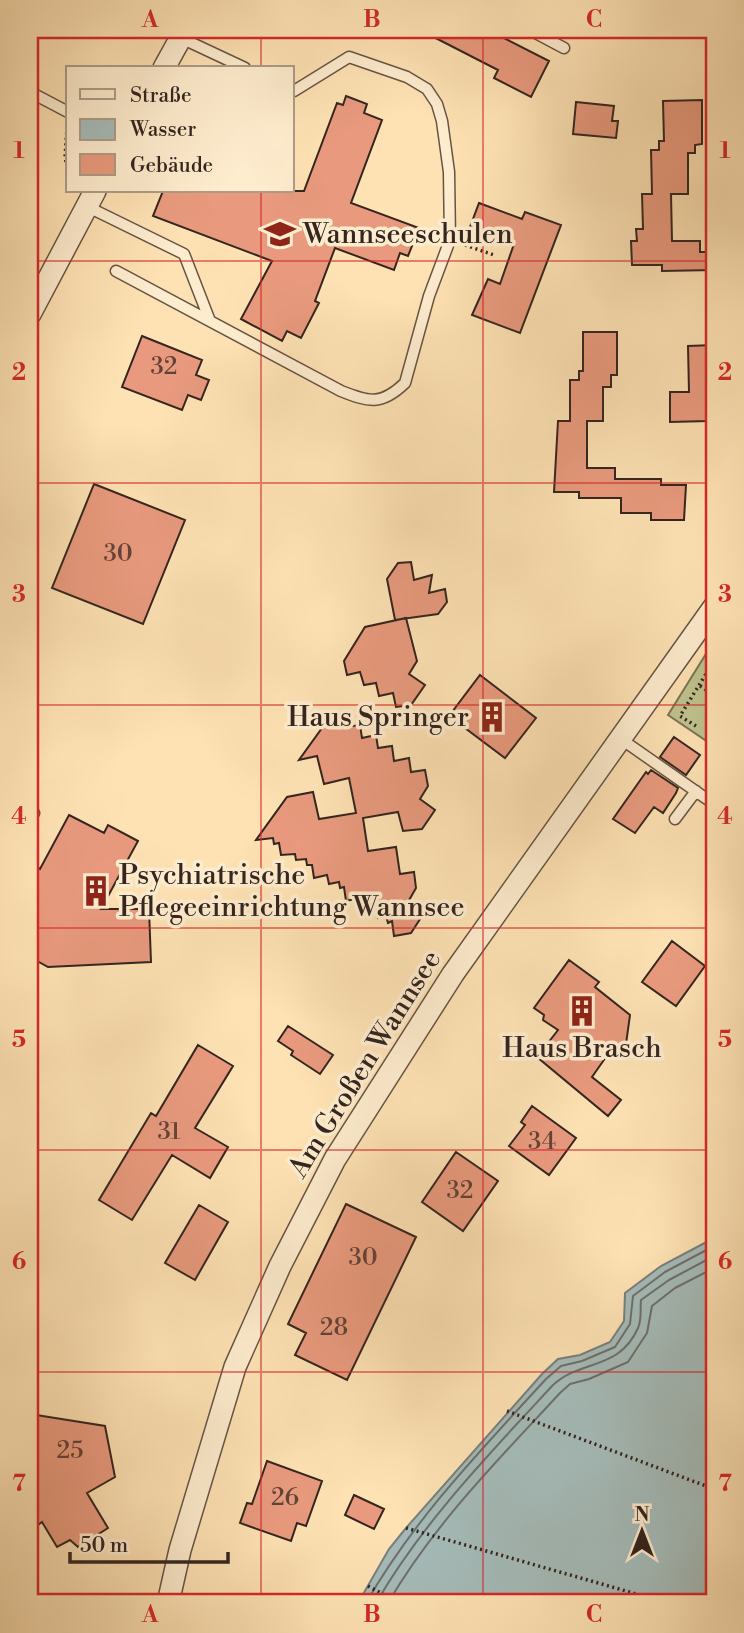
<svg xmlns="http://www.w3.org/2000/svg" width="744" height="1633" font-family="'Libre Bodoni',serif">
<rect width="100%" height="100%" fill="#fee2b4"/>
<filter id="stains"><feTurbulence type="fractalNoise" baseFrequency=".00286" numOctaves="4"/><feColorMatrix values="0 0 0 0 .2 0 0 0 0 .09 0 0 0 0 .02 0 0 0 .5 -.17"/></filter>
<radialGradient id="worn" r=".72"><stop offset=".6" stop-color="#630" stop-opacity="0"/><stop offset="1" stop-color="#630" stop-opacity=".3"/></radialGradient>
<path fill="#bfc38e" stroke="#7a7456" stroke-width="2" d="M714 641V746L668 715Z"/>
<path fill="#a5bbb9" stroke="#787f7b" stroke-width="2" d="M714 1238V1603H358L389 1549 406 1528 542 1374 558 1359 580 1355 610 1342 624 1321 625 1293 661 1266Z"/>
<g fill="none" stroke-linecap="round" stroke-linejoin="round">
<path stroke="#6c706c" stroke-width="2" d="M366 1603C414 1519 481 1450 546 1379L561 1366 582 1361 615 1347 630 1324 633 1296 665 1272 714 1246
M376 1603C423 1522 489 1454 553 1385 581 1359 619 1371 638 1328 642 1320 640 1309 641 1300L669 1280 714 1256
M388 1603C434 1524 499 1459 560 1393L570 1384 589 1379 628 1362 647 1333 652 1306 675 1288 714 1268"/>
</g>
<path fill="#e99a7e" stroke="#34251f" stroke-width="2" d="M420 30H488L549 61 531 97 494 78 498 70Z
M346 96 367 104 364 113 382 120 351 203 419 228 408 256 400 253 394 270 335 248 315 301 319 303 301 338 287 331 282 341 241 319 272 261 153 216 163 191H304L337 103 343 105Z
M702 100V144L695 145V153H688V194H671L672 241H700V252H714V270L662 271V265H632L631 241H637L636 229H643L642 194H652L651 150H659V141H664L663 101Z
M576 102 614 106 612 121H618L616 138 573 134Z
M479 203 522 219 525 212 561 225 520 333 472 315 488 279 500 284 514 244 470 227Z
M583 332H617V375H611V387H603V421H587V468H615V479H661V485H686L684 520H651V513H621V498H579V492H554L558 421H570V380H579V371H583Z
M142 336 202 360 196 375 209 380 201 400 188 395 182 410 122 387Z
M714 345V417H708V421L670 422V392H689L688 346Z
M94 484 185 520 143 624 52 588Z
M411 562 414 580 432 575 429 593 445 589 447 602 438 614 395 620 387 579 398 563Z
M406 618 417 661 409 674 425 685 411 705 396 707 393 693 379 696 376 683 364 685 360 672 347 675 344 661 365 627Z
M480 675 536 718 505 758 449 716Z
M343 714 345 727 360 725 362 738 376 735 378 748 392 746 394 761 409 758 411 772 425 770 428 786 420 799 435 810 422 829 403 831 398 812 363 818 368 851 396 847 400 874 414 872 416 888 408 902 424 913 411 933 394 936 392 921 388 923 386 916 378 918 376 910 363 913 359 898 346 901 344 887 340 888 339 882 329 884 327 875 314 878 312 865H307L306 859 296 860 295 854 281 855 279 843 274 844 273 838 256 840 287 797 313 792 319 819 356 813 349 778 324 784 317 756 299 760 330 717Z
M674 737 700 755 686 775 660 757Z
M651 770 678 788 676 793 663 813 654 807 635 833 613 819 646 772 648 774Z
M69 815 104 833 108 825 138 841 101 909H149L151 962 48 967 30 957V864L40 869Z
M672 941 705 966 676 1006 642 982Z
M569 960 599 982 595 987 630 1015 626 1044 616 1049 613 1047 592 1077 621 1100 608 1116 537 1057 558 1030 543 1020 544 1015 534 1008Z
M288 1026 333 1055 320 1074 291 1055 293 1051 278 1041Z
M198 1045 233 1066 195 1128 228 1147 210 1178 172 1155 132 1220 99 1200 151 1113 156 1116Z
M532 1106 576 1138 549 1175 509 1146 525 1125 521 1122Z
M456 1152 498 1181 463 1231 422 1202Z
M346 1204 416 1237 347 1380 295 1355 306 1333 288 1324Z
M199 1205 228 1222 195 1280 165 1263Z
M30 1414 105 1426 115 1477 87 1493 108 1528 78 1547 70 1540 57 1547 42 1522 30 1531Z
M267 1461 322 1481 306 1526 297 1523 291 1541 240 1523 247 1503 252 1504Z
M354 1495 384 1509 374 1529 345 1515Z"/>
<g fill="none" stroke-linecap="round" stroke-linejoin="round">
<defs>
<path id="lane" d="M530 30 564 48
M181 38 245 68
M30 92 68 112
M86 206 184 254 210 321
M116 271 341 391C369 402 381 406 405 383L429 296 450 240 449 172 442 121 437 104 427 89 407 77 349 57 294 91
M621 739 714 804
M30 811 34 813
M675 819 696 791"/>
<path id="street" d="M164 68 185 30
M30 314 95 191
M168 1603 180 1550 235 1367 280 1266 335 1159 453 974 714 607"/>
</defs>
<use href="#lane" stroke="#665444" stroke-width="13"/>
<use href="#street" stroke="#665444" stroke-width="24"/>
<path stroke="#34251f" stroke-width="3.5" stroke-dasharray="2 3.5" stroke-linecap="butt" d="M67 127 65 158 68 169
M465 245 494 255
M700 686 714 695
M696 726 680 716 714 661
M507 1411 714 1489
M406 1528 668 1603
M368 1586 399 1603"/>
<use href="#lane" stroke="#feecce" stroke-width="10"/>
<use href="#street" stroke="#feecce" stroke-width="21"/>
</g>
<path fill="none" stroke="#d62828" stroke-width="2" stroke-opacity="0.55" d="M261 30V68M483 30V1603M261 191V1603M30 261H714M30 483H714M30 705H714M30 928H714M30 1150H714M30 1372H714"/>
<defs>
<symbol id="university-bare" viewBox="-9 -9 18 18"><path d="M0-5L7-2L0 1L-7-2ZM-4 1L0 2.5L4 1V4Q0 6-4 4Z" fill="#8f2418" stroke="#feecce" stroke-width="2.5" paint-order="stroke"/></symbol>
<symbol id="building-bare" viewBox="-9 -9 18 18"><path d="M-4-6H4V6H1V3H-1V6H-4ZM-2.5-4.3h1.7v1.8h-1.7ZM.8-4.3h1.7v1.8H.8ZM-2.5-1h1.7V.8h-1.7ZM.8-1h1.7V.8H.8Z" fill="#8f2418" stroke="#feecce" stroke-width="2.5" paint-order="stroke"/></symbol>
</defs>
<g fill-rule="evenodd">
<use href="#university-bare" x="258" y="212" width="44" height="44"/>
<use href="#building-bare" x="470" y="695" width="44" height="44"/>
<use href="#building-bare" x="74" y="869" width="44" height="44"/>
<use href="#building-bare" x="560" y="989" width="44" height="44"/>
</g>
<g text-anchor="middle" dominant-baseline="central" stroke-width="7" stroke-linejoin="round" paint-order="stroke">
<g font-size="24" fill="#614237">
<text x="164" y="367">32</text>
<text x="118" y="554">30</text>
<text x="169" y="1132">31</text>
<text x="542" y="1142">34</text>
<text x="460" y="1191">32</text>
<text x="363" y="1258">30</text>
<text x="334" y="1328">28</text>
<text x="70" y="1451">25</text>
<text x="285" y="1498">26</text>
</g>
<g font-size="28" fill="#34251f" stroke="#feecce" text-anchor="start">
<text x="303" y="234">Wannseeschulen</text>
<text x="469" y="717" text-anchor="end">Haus Springer</text>
<text x="119" y="875">Psychiatrische<tspan x="119" dy="32">Pflegeeinrichtung Wannsee</tspan></text>
<text x="582" y="1048" text-anchor="middle">Haus Brasch</text>
</g>
<g font-size="28" fill="#34251f" stroke="#feecce">
<text transform="translate(365 1064) rotate(-58)">Am Großen Wannsee</text>
</g>
</g>
<rect width="744" height="1633" fill="none" stroke="#fee2b4" stroke-width="77"/>
<rect x="66" y="66" width="228" height="126" fill="#feecce" stroke="#ad9c88" stroke-width="2"/>
<rect x="80" y="89" width="35" height="10" fill="#feecce" stroke="#ad9c88" stroke-width="2"/>
<text x="130" y="102" font-size="21" fill="#34251f">Straße</text>
<rect x="80" y="119" width="35" height="21" fill="#a5bbb9" stroke="#ad9c88" stroke-width="2"/>
<text x="130" y="136" font-size="21" fill="#34251f">Wasser</text>
<rect x="80" y="154" width="35" height="21" fill="#e99a7e" stroke="#ad9c88" stroke-width="2"/>
<text x="130" y="172" font-size="21" fill="#34251f">Gebäude</text>
<g transform="translate(642 1531)" stroke="#feecce" stroke-width="5" paint-order="stroke">
<path d="M0-5L12 26L0 18L-12 26Z" fill="#34251f"/>
<text y="-10" font-size="19" font-weight="bold" text-anchor="middle" fill="#34251f">N</text>
</g>
<path d="M70 1552v10h158v-10" fill="none" stroke="#34251f" stroke-width="3.5"/>
<text x="80" y="1552" font-size="21" fill="#34251f" stroke="#feecce" stroke-width="5" paint-order="stroke">50 m</text>
<rect x="38" y="38" width="668" height="1556" fill="none" stroke="#d62828" stroke-width="2.5"/>
<g font-size="23" text-anchor="middle" font-weight="bold" fill="#d62828">
<text x="150" y="27">A</text>
<text x="372" y="27">B</text>
<text x="594" y="27">C</text>
<text x="19" y="158">1</text>
<text x="725" y="158">1</text>
<text x="19" y="380">2</text>
<text x="725" y="380">2</text>
<text x="19" y="602">3</text>
<text x="725" y="602">3</text>
<text x="19" y="824">4</text>
<text x="725" y="824">4</text>
<text x="19" y="1047">5</text>
<text x="725" y="1047">5</text>
<text x="19" y="1269">6</text>
<text x="725" y="1269">6</text>
<text x="19" y="1491">7</text>
<text x="725" y="1491">7</text>
<text x="150" y="1622">A</text>
<text x="372" y="1622">B</text>
<text x="594" y="1622">C</text>
</g>
<rect width="100%" height="100%" filter="url(#stains)"/>
<rect width="100%" height="100%" fill="url(#worn)"/>
</svg>
